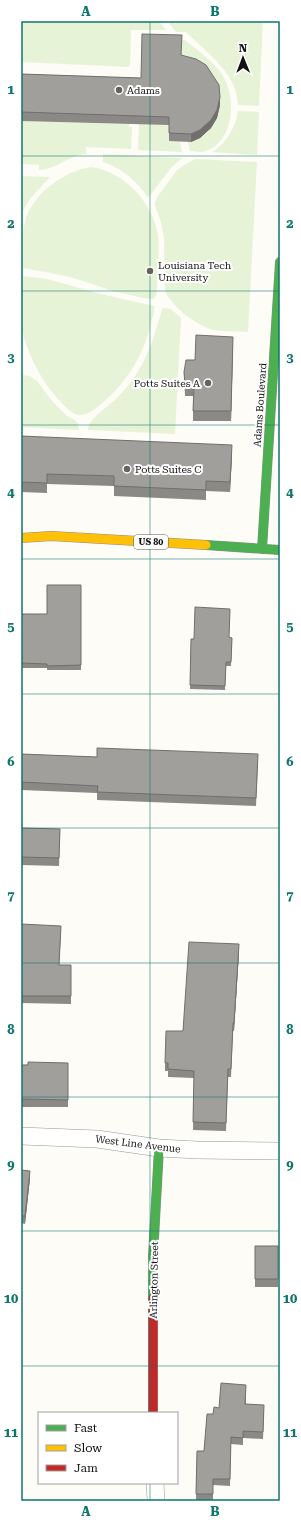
<svg xmlns="http://www.w3.org/2000/svg" width="301" height="1522" font-family="'Roboto Serif',serif">
<rect width="100%" height="100%" fill="#fdfcf7"/>
<path fill="#e7f3d7" d="M21 21H159L166 30H131L130 65 128 67 21 62Z
M167 21H263L259 106 238 105C237 73 207 53 186 32H176Z
M142 38 185 40C197 50 212 60 221 73 237 95 235 141 206 151 201 153 195 151 190 151L188 142C204 137 208 133 217 118L142 42Z
M238 111 259 112 257 155 212 152C227 143 235 128 238 111Z
M21 121 129 124V127H132L131 149 86 147V154C69 155 55 170 39 170V165L21 164Z
M139 124 169 125 180 142 182 152 138 150Z
M103 154 182 158 171 168 148 198C138 182 122 168 103 162Z
M196 159 257 162 248 332C237 331 225 332 214 330 197 326 171 307 165 290L164 238 161 222 155 206V202L158 196 177 170 189 162Z
M91 167C124 171 153 203 158 235 160 252 157 270 157 287L156 295 154 299 143 298 113 291 74 278 51 273 21 268C21 252 21 237 25 222 32 194 64 171 91 167Z
M21 176 49 177V178L30 199 21 214Z
M21 276 47 279 101 294 154 306C155 312 152 318 151 324 143 356 126 384 100 405 94 410 86 416 78 415 70 413 64 405 59 400 41 381 25 350 21 324 19 309 21 291 21 276Z
M163 308 171 309 181 318 175 434 88 430C88 418 110 406 118 397 145 369 151 346 162 310Z
M21 375 30 376 37 381 52 401 67 416 75 420 78 424 79 430 21 427Z"/>
<g fill="none" stroke-linecap="round" stroke-linejoin="round">
<defs>
<path id="street" d="M21 1136 97 1139 159 1148 197 1150 280 1151
M155 1483 156 1501"/>
<path id="fast" d="M206 545 280 550
M262 549 280 262
M153 1298V1256L159 1148"/>
<path id="slow" d="M21 538 51 536 206 545"/>
<path id="jam" d="M153 1298V1413"/>
</defs>
<use href="#street" stroke="#979795" stroke-width="18"/>
<use href="#fast" stroke="#8e8d8b" stroke-width="10"/>
<use href="#slow" stroke="#8e8d8b" stroke-width="10"/>
<use href="#jam" stroke="#8e8d8b" stroke-width="10"/>
<use href="#street" stroke="#fffffe" stroke-width="17"/>
<use href="#fast" stroke="#4caf50" stroke-width="9"/>
<use href="#slow" stroke="#ffc107" stroke-width="9"/>
<use href="#jam" stroke="#c62828" stroke-width="9"/>
</g>
<path fill="#8a8986" d="M182 55 220 105 217 118 211 128 200 138 191 142 169 141V125L21 121V74L141 78Z
M233 347 231 421H193V396H185L184 372 195 360Z
M21 436 232 455 230 492 206 491V500L114 496V486L47 484V493L21 492Z
M81 585V670H47V668H21V614H47Z
M229 637 232 638 231 666H226L225 690 190 689 191 639Z
M21 754 97 757 258 762 256 806 97 800V793L21 790Z
M21 828 60 829 59 866 21 865Z
M21 924 61 933 59 965H71V1004L21 1003Z
M239 952 234 1031H233L231 1077H228L226 1131 193 1130 194 1078 168 1077V1071H165V1063L183 1031Z
M68 1063V1107H21V1065Z
M21 1170 30 1178 25 1224 21 1223Z
M255 1246H278V1287H255Z
M246 1392V1404L264 1412 263 1439 243 1438V1445L231 1444 230 1486 213 1485V1501L196 1500 197 1451H204L213 1414 219 1408Z"/>
<path fill="#716f6d" d="M220 97V105L217 118 211 128 200 138 191 142V134Z
M233 337V347L231 421V411Z
M232 445V455L230 492V482Z
M239 944V952L234 1031V1023Z
M30 1171V1178L25 1224V1216Z"/>
<path fill="#a19f9c" stroke="#716f6d" d="M142 34 182 35 181 55 196 59 206 65 219 85 220 97 217 110 211 120 200 130 191 134 169 133V117L21 112V74L141 78Z
M196 335 233 337 231 411H193L194 386H185L184 372 186 360H195Z
M21 436 232 445 230 482 206 481V490L114 486V476L47 474V483L21 482Z
M47 585H81V665L47 666V664L21 663V614H47Z
M195 607 230 609 229 637 232 638 231 662H226L225 686 190 685 191 639H194Z
M97 748 258 754 256 798 97 792 98 786 21 782V754L97 757Z
M21 828 60 829 59 858 21 857Z
M21 924 61 926 59 965H71V996H21Z
M189 942 239 944 234 1023H233L231 1069H228L226 1123 193 1122 194 1071 168 1069V1063H165L166 1031H183Z
M28 1062 68 1063V1100L21 1099V1065H28Z
M21 1170 30 1171 25 1216H21Z
M255 1246H278V1279H255Z
M221 1383 246 1385 245 1404 264 1405 263 1432 243 1431V1438L231 1437 230 1479H213V1494H196L197 1451H204L207 1414H213L214 1407 219 1408Z"/>
<path fill="none" stroke="#0f766e" stroke-width="1" stroke-opacity="0.55" d="M150 21V1413M21 156H280M21 291H280M21 425H280M21 559H280M21 694H280M21 828H280M21 963H280M21 1097H280M21 1231H280M21 1366H280M150 1483V1501"/>
<g fill="#646362" stroke="#fff" stroke-width="1.5">
<circle cx="119" cy="90" r="4"/>
<circle cx="150" cy="271" r="4"/>
<circle cx="208" cy="383" r="4"/>
<circle cx="127" cy="469" r="4"/>
</g>
<g text-anchor="middle" dominant-baseline="central" stroke-width="4" stroke-linejoin="round" paint-order="stroke">
<rect fill="#fff" stroke="#585858" stroke-width="1" x="134" y="535" width="34" height="14" rx="3"/>
<g font-size="9" font-weight="bold" fill="#111">
<text x="151" y="542">US 80</text>
</g>
<g font-size="10" fill="#111" stroke="#fff" text-anchor="start">
<text x="127" y="90">Adams</text>
<text x="158" y="265">Louisiana Tech<tspan x="158" dy="12">University</tspan></text>
<text x="200" y="383" text-anchor="end">Potts Suites A</text>
<text x="135" y="469">Potts Suites C</text>
</g>
<g font-size="10" fill="#111" stroke="#fff">
<text transform="translate(260 405) rotate(-86)">Adams Boulevard</text>
<text transform="translate(138 1144) rotate(7)">West Line Avenue</text>
<text transform="translate(154 1280) rotate(-89)">Arlington Street</text>
</g>
</g>
<rect width="301" height="1522" fill="none" stroke="#ffffff" stroke-width="44"/>
<rect x="38" y="1412" width="140" height="72" fill="#ffffff" stroke="#a0a0a0"/>
<rect x="46" y="1425" width="20" height="6" fill="#4caf50" stroke="#a0a0a0"/>
<text x="74" y="1432" font-size="12" fill="#111111">Fast</text>
<rect x="46" y="1445" width="20" height="6" fill="#ffc107" stroke="#a0a0a0"/>
<text x="74" y="1452" font-size="12" fill="#111111">Slow</text>
<rect x="46" y="1465" width="20" height="6" fill="#c62828" stroke="#a0a0a0"/>
<text x="74" y="1472" font-size="12" fill="#111111">Jam</text>
<g transform="translate(243 58) rotate(359)" stroke="#ffffff" stroke-width="3" paint-order="stroke">
<path d="M0-3L7 15L0 10L-7 15Z" fill="#111111"/>
<text y="-6" font-size="11" font-weight="bold" text-anchor="middle" fill="#111111">N</text>
</g>
<rect x="22" y="22" width="257" height="1478" fill="none" stroke="#0f766e" stroke-width="1.5"/>
<g font-size="13" text-anchor="middle" font-weight="bold" fill="#0f766e">
<text x="86" y="16">A</text>
<text x="215" y="16">B</text>
<text x="11" y="94">1</text>
<text x="290" y="94">1</text>
<text x="11" y="228">2</text>
<text x="290" y="228">2</text>
<text x="11" y="362">3</text>
<text x="290" y="362">3</text>
<text x="11" y="497">4</text>
<text x="290" y="497">4</text>
<text x="11" y="631">5</text>
<text x="290" y="631">5</text>
<text x="11" y="766">6</text>
<text x="290" y="766">6</text>
<text x="11" y="900">7</text>
<text x="290" y="900">7</text>
<text x="11" y="1034">8</text>
<text x="290" y="1034">8</text>
<text x="11" y="1169">9</text>
<text x="290" y="1169">9</text>
<text x="11" y="1303">10</text>
<text x="290" y="1303">10</text>
<text x="11" y="1437">11</text>
<text x="290" y="1437">11</text>
<text x="86" y="1516">A</text>
<text x="215" y="1516">B</text>
</g>
</svg>
